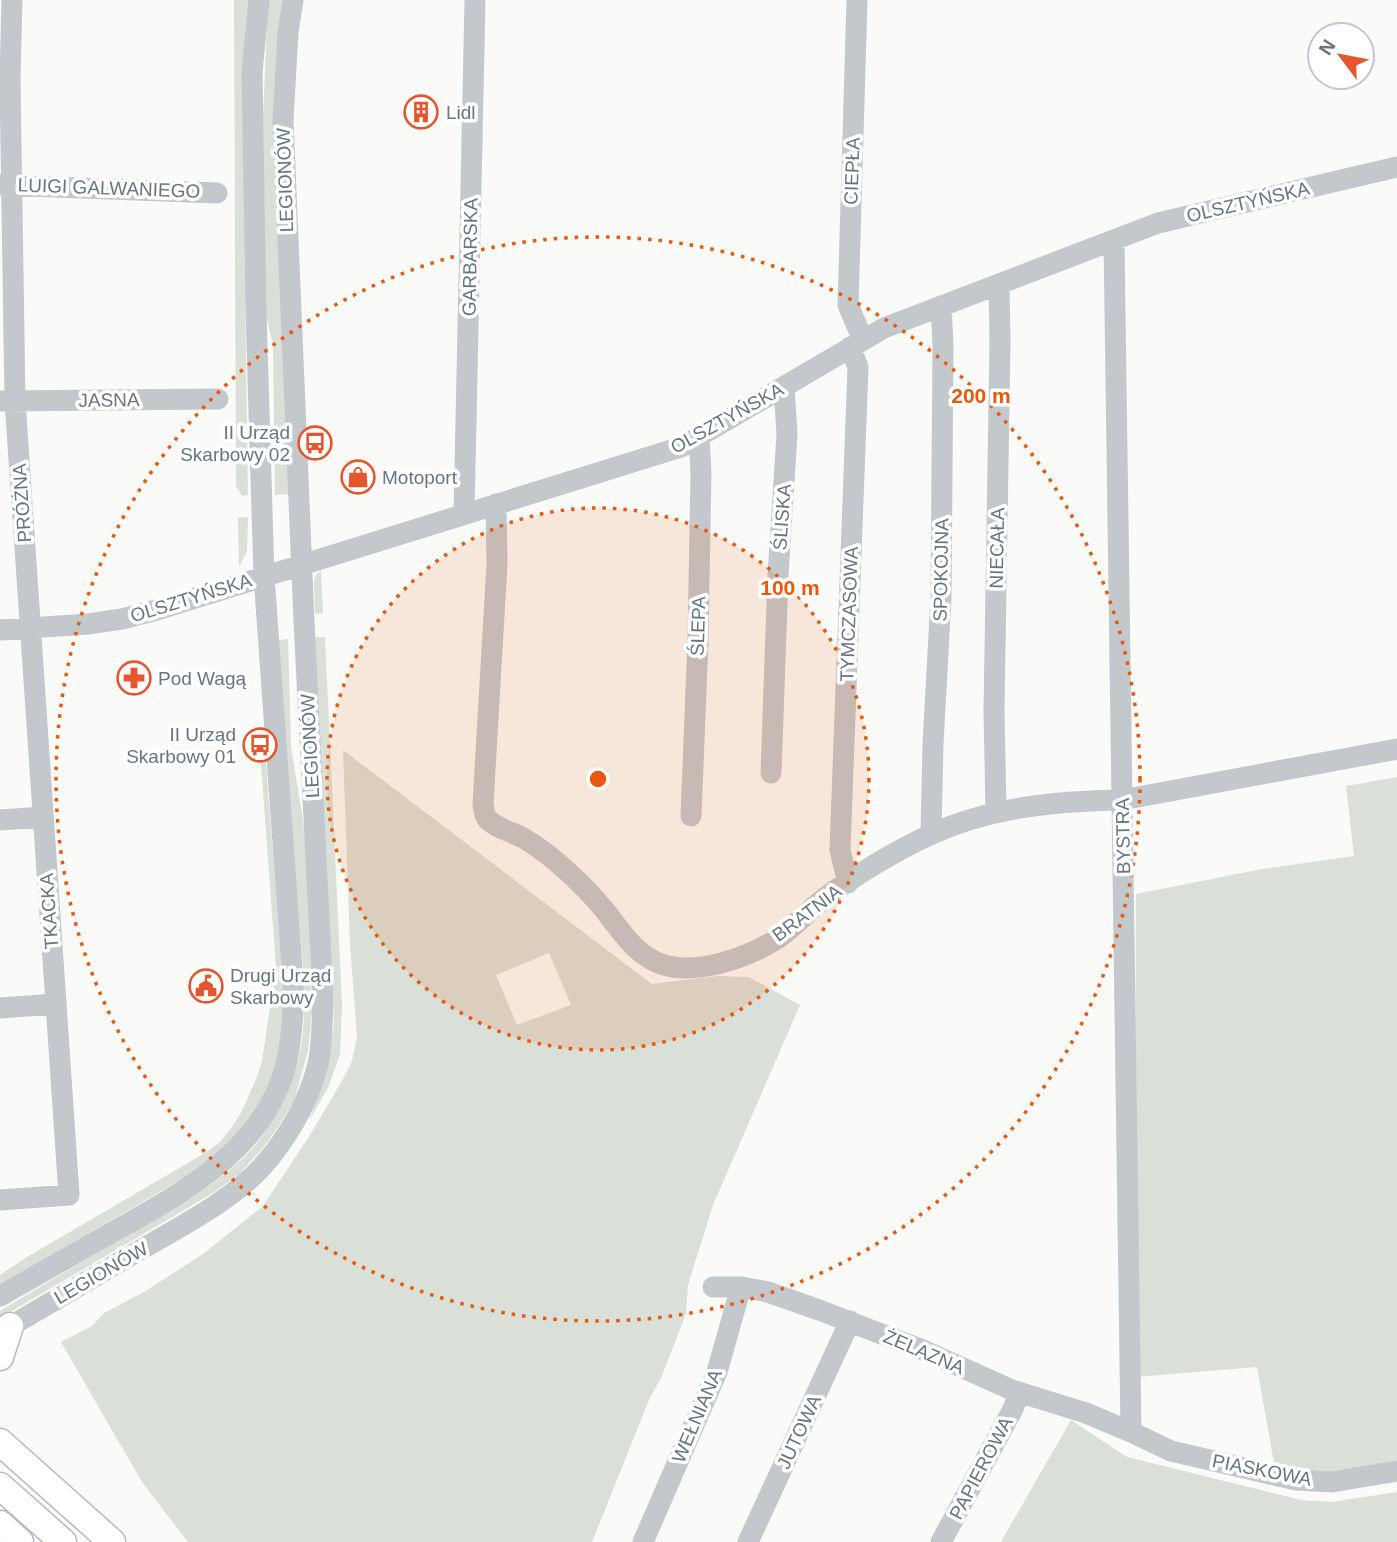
<svg xmlns="http://www.w3.org/2000/svg" width="1397" height="1542" font-family="Arial,sans-serif">
<rect width="100%" height="100%" fill="#fafaf8"/>
<path fill="#dadfd7" fill-rule="evenodd" d="M234 0H249L244 120 245 298 248 495 242 496 236 486Z
M268 0H284C276 43 274 87 273 131L291 494 275 495 273 345 266 314 263 119Z
M248 517 247 551 239 567 238 518Z
M321 570 323 613 315 614 314 581 315 576Z
M315 637H325L342 1004 340 1054 328 1088 310 1119 328 1061 334 1024Z
M288 639 291 747 302 814 308 866 312 1012 308 1051 294 1101 278 1127 263 1148 239 1174 213 1193 0 1318V1311C43 1285 85 1260 128 1235 171 1210 226 1181 257 1143 271 1126 286 1093 294 1072 307 1039 304 1001 303 967L275 641Z
M343 750 652 984 718 976 749 977 800 1005 713 1205 688 1285 686 1314 661 1378 649 1400 592 1542H188L142 1482 61 1342 92 1326 104 1313 144 1292 203 1254 263 1206 310 1135 343 1079 352 1061 357 1037 350 944ZM549 953 571 1005 517 1025 496 975Z
M260 751H265L285 1009 279 1053 268 1089 248 1122 230 1144 192 1173 0 1285V1275L27 1257 205 1153 220 1142 232 1127 242 1111 256 1079 262 1061 276 967Z
M1397 777V1461L1336 1472 1308 1471 1274 1463 1257 1367 1137 1377 1135 1131 1136 894 1257 870 1354 856 1346 786Z
M1071 1420 1127 1457 1301 1500 1332 1502 1397 1492V1542H1001Z"/>
<g fill="none" stroke-linecap="round" stroke-linejoin="round">
<defs>
<path id="major" d="M0 1357 10 1326
M0 1442 112 1542
M0 1486 63 1542
M0 1524 20 1542"/>
</defs>
<use href="#major" stroke="#b5babe" stroke-width="29"/>
<path stroke="#c3c8cc" stroke-width="21" d="M857 0 848 305 863 340
M0 185 217 193
M1114 241 1131 1432
M0 401 218 399
M496 504 497 564 483 804C484 808 484 812 485 815 491 828 514 832 525 839 540 848 555 860 568 872 579 882 591 894 601 906 619 927 633 954 661 964 696 976 747 958 777 939 796 926 811 907 830 894 861 872 895 851 930 835 990 807 1057 801 1122 800L1397 749
M464 514 475 0
M0 630 88 624 122 619 160 609 681 447 884 328 1158 223 1397 167
M771 773 778 575 787 434 784 387
M996 812 994 711 1000 342 999 284
M691 816 698 640 701 472 699 437
M0 820 43 817
M931 834 933 744 941 598 943 345 941 306
M848 883 840 850 858 367 850 347
M0 1008 55 1004
M0 1200 69 1195 15 401 10 79 12 0
M713 1287H741L768 1292 819 1310 923 1350 1012 1390 1086 1413 1131 1432 1171 1451 1296 1480 1332 1482 1397 1471
M0 1296C37 1275 74 1254 111 1233 178 1195 257 1155 283 1075 291 1050 292 1023 294 997L264 576 256 313 252 72 259 0
M0 1332C48 1305 95 1276 142 1249 181 1226 230 1201 261 1168 276 1152 289 1132 300 1112 309 1093 318 1072 320 1052 323 1027 323 1002 322 977L304 621 283 120 288 32 293 0
M643 1542 717 1372 741 1287
M748 1542 850 1321
M941 1542 1013 1409 1019 1392"/>
<use href="#major" stroke="#fff" stroke-width="26"/>
</g>
<circle cx="598" cy="779" r="271" fill="#e8590c" fill-opacity=".12"/>
<g fill="none" stroke="#e8590c" stroke-width="3.5" stroke-dasharray="3.5 7">
<circle cx="598" cy="779" r="271"/>
<circle cx="598" cy="779" r="542"/>
</g>
<defs>
<symbol id="building-ring" viewBox="-11 -11 22 22"><circle r="9.5" fill="#fff" stroke="#e4572e" stroke-width="1.5"/><path d="M-4-6H4V6H1V3H-1V6H-4ZM-2.5-4.3h1.7v1.8h-1.7ZM.8-4.3h1.7v1.8H.8ZM-2.5-1h1.7V.8h-1.7ZM.8-1h1.7V.8H.8Z" fill="#e4572e"/></symbol>
<symbol id="bus-ring" viewBox="-11 -11 22 22"><circle r="9.5" fill="#fff" stroke="#e4572e" stroke-width="1.5"/><path d="M-5-6H5V4H4V6H2V4H-2V6H-4V4H-5ZM-3.5-4V0h7V-4ZM-3.5 1.2v1.5H-2V1.2ZM2 1.2v1.5H3.5V1.2Z" fill="#e4572e"/></symbol>
<symbol id="shop-ring" viewBox="-11 -11 22 22"><circle r="9.5" fill="#fff" stroke="#e4572e" stroke-width="1.5"/><path d="M-5-2.5h2.3a2.7 3.5 0 0 1 5.4 0H5L5.5 6h-11ZM-1.5-2.5h3a1.5 2.3 0 0 0-3 0Z" fill="#e4572e"/></symbol>
<symbol id="pharmacy-ring" viewBox="-11 -11 22 22"><circle r="9.5" fill="#fff" stroke="#e4572e" stroke-width="1.5"/><path d="M-2-6h4v4h4v4h-4v4h-4v-4h-4v-4h4Z" fill="#e4572e"/></symbol>
<symbol id="civic-ring" viewBox="-11 -11 22 22"><circle r="9.5" fill="#fff" stroke="#e4572e" stroke-width="1.5"/><path d="M-.6-6.5H3V-4.5H.6V-3L4-1V1h2V6H-6V1h2V-1L-.6-3ZM-1.2 2.5V6h2.4V2.5Z" fill="#e4572e"/></symbol>
</defs>
<g fill-rule="evenodd">
<use href="#building-ring" x="402" y="93" width="38" height="38"/>
<use href="#bus-ring" x="296" y="424" width="38" height="38"/>
<use href="#shop-ring" x="339" y="458" width="38" height="38"/>
<use href="#pharmacy-ring" x="115" y="659" width="38" height="38"/>
<use href="#bus-ring" x="241" y="726" width="38" height="38"/>
<use href="#civic-ring" x="187" y="967" width="38" height="38"/>
</g>
<g text-anchor="middle" dominant-baseline="central" stroke-width="7" stroke-linejoin="round" paint-order="stroke">
<g font-size="19" fill="#657683" stroke="#fff" text-anchor="start">
<text x="446" y="112">Lidl</text>
<text x="290" y="432" text-anchor="end">II Urząd<tspan x="290" dy="22">Skarbowy 02</tspan></text>
<text x="382" y="477">Motoport</text>
<text x="158" y="678">Pod Wagą</text>
<text x="236" y="734" text-anchor="end">II Urząd<tspan x="236" dy="22">Skarbowy 01</tspan></text>
<text x="230" y="975">Drugi Urząd<tspan x="230" dy="22">Skarbowy</tspan></text>
</g>
<g font-size="19" fill="#657683" stroke="#fff">
<text transform="translate(852 171) rotate(-88)">CIEPŁA</text>
<text transform="translate(285 180) rotate(-92)">LEGIONÓW</text>
<text transform="translate(109 188) rotate(2)">LUIGI GALWANIEGO</text>
<text transform="translate(1248 202) rotate(-13)">OLSZTYŃSKA</text>
<text transform="translate(470 257) rotate(-89)">GARBARSKA</text>
<text transform="translate(109 400) rotate(-1)">JASNA</text>
<text transform="translate(727 418) rotate(-29)">OLSZTYŃSKA</text>
<text transform="translate(22 503) rotate(-94)">PRÓŻNA</text>
<text transform="translate(782 517) rotate(-86)">ŚLISKA</text>
<text transform="translate(997 548) rotate(-89)">NIECAŁA</text>
<text transform="translate(941 570) rotate(-89)">SPOKOJNA</text>
<text transform="translate(191 598) rotate(-17)">OLSZTYŃSKA</text>
<text transform="translate(849 614) rotate(-88)">TYMCZASOWA</text>
<text transform="translate(698 626) rotate(-88)">ŚLEPA</text>
<text transform="translate(310 746) rotate(-93)">LEGIONÓW</text>
<text transform="translate(1123 836) rotate(-91)">BYSTRA</text>
<text transform="translate(49 911) rotate(-94)">TKACKA</text>
<text transform="translate(807 913) rotate(-37)">BRATNIA</text>
<text transform="translate(101 1273) rotate(-30)">LEGIONÓW</text>
<text transform="translate(924 1352) rotate(23)">ŻELAZNA</text>
<text transform="translate(697 1416) rotate(-67)">WEŁNIANA</text>
<text transform="translate(799 1432) rotate(-65)">JUTOWA</text>
<text transform="translate(981 1468) rotate(-62)">PAPIEROWA</text>
<text transform="translate(1262 1470) rotate(11)">PIASKOWA</text>
</g>
</g>
<circle cx="598" cy="779" r="10" fill="#e8590c" stroke="#fff" stroke-width="3.5"/>
<g font-size="21" text-anchor="middle" font-weight="bold" fill="#e8590c" stroke="#fff" stroke-width="7" stroke-linejoin="round" paint-order="stroke">
<text x="981" y="403">200 m</text>
<text x="790" y="595">100 m</text>
</g>
<g transform="translate(1341 56) rotate(302)"><circle r="33" fill="#ffffff" stroke="#c1c8cd" stroke-width="2"/>
<path d="M0-5L12 26L0 18L-12 26Z" fill="#e4572e"/>
<text y="-10" font-size="19" font-weight="bold" text-anchor="middle" fill="#657683">N</text>
</g>
</svg>
